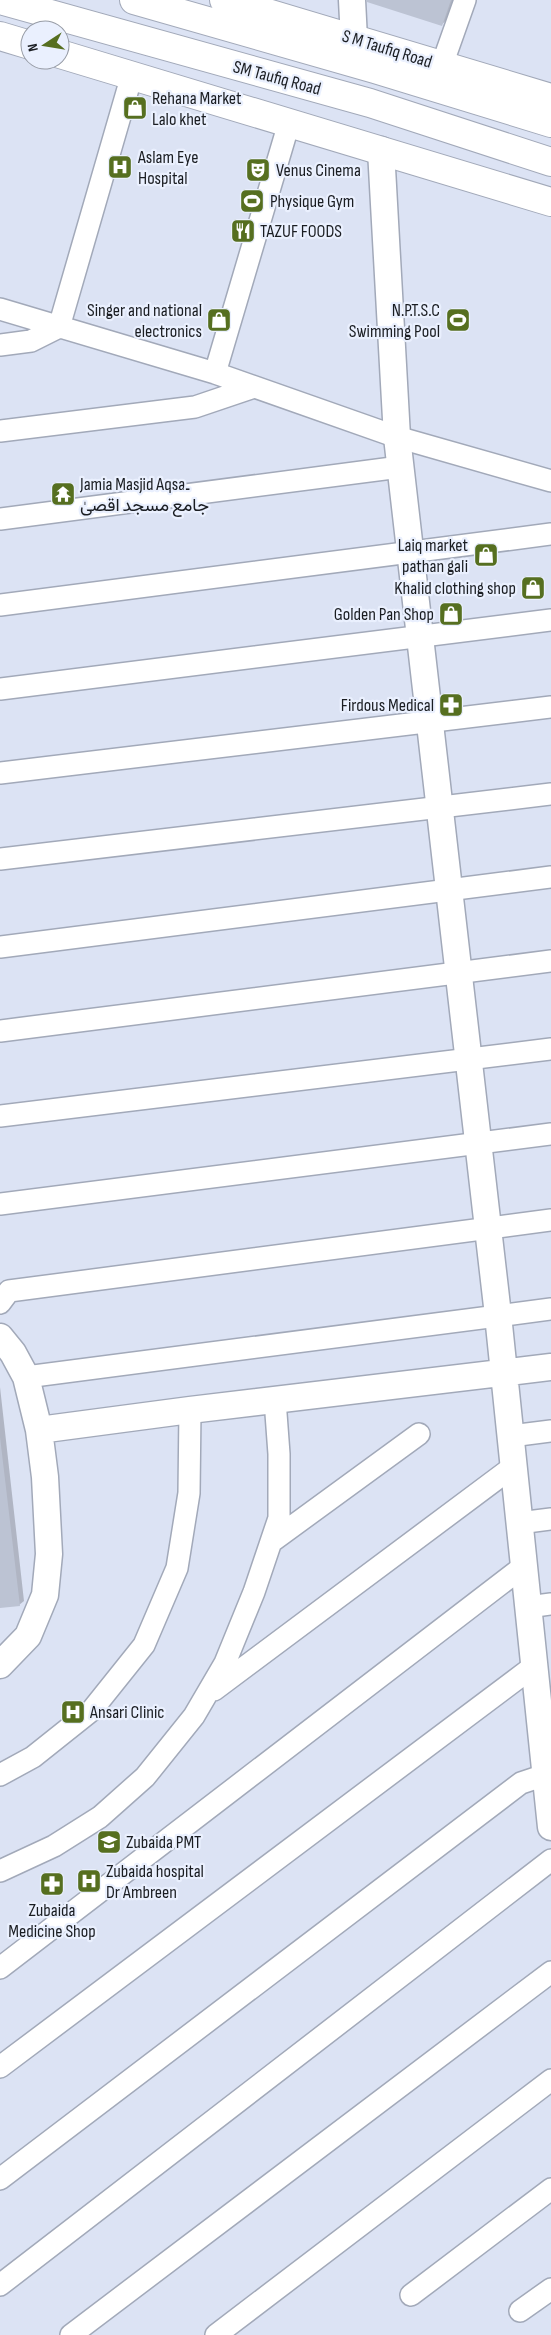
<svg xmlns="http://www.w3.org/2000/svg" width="551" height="2335" font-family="'Sofia Sans Condensed',Vazirmatn,sans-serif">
<rect width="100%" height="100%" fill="#dce3f4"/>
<path fill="#0003" d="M368 0H455L450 17 441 25Z
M0 1387 24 1601 19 1605 0 1607Z"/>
<path fill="#bcc3d3" d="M367 0H451L442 26 367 2Z
M0 1437 20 1606 0 1608Z"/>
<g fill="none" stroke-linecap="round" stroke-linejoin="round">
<defs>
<path id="minor" d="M442 65 465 0
M0 309 215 373 397 437 551 481
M0 345 31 341 59 327 132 75
M215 373 289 123
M0 431 195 407 254 387
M0 519 400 467
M0 605 551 534
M0 689 551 620
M0 773 551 707
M0 859 551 794
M0 947 551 877
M0 1031 551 961
M0 1116 551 1049
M0 1204 551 1134
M0 1303 9 1291 551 1220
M26 1377 551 1309
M511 1436 551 1431
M519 1523 551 1519
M271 1542 419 1434
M528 1607 551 1604
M214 1690 514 1466
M0 1775 33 1757 92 1710 144 1645 177 1568 189 1493 190 1410
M0 1871 54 1846 100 1817 145 1777 194 1716 225 1663 254 1592 279 1518V1454L275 1400
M0 1968 524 1566
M0 2067 534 1666
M0 2179 521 1783 551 1773
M0 2285 551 1860
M411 2295 551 2189
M520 2311 551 2289
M71 2335 551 1972
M216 2335 551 2080"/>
<path id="tertiary" d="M352 0 354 39
M381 150 397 437 498 1315 551 1827
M0 1337 13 1353 26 1377 39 1430 45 1477 49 1554 45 1595 28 1636 0 1665
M39 1430 190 1410 551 1367"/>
<path id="secondary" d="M224 0 551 98
M0 36 30 45
M60 54 551 202"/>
<path id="trunk" d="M0 0 370 103 551 162
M134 0 375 69 551 123"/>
</defs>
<use href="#minor" stroke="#a2a9b9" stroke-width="24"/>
<use href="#tertiary" stroke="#a2a9b9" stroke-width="29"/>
<use href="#secondary" stroke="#a2a9b9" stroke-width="30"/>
<use href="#trunk" stroke="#a2a9b9" stroke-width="30"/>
<use href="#minor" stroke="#fff" stroke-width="21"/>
<use href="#tertiary" stroke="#fff" stroke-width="26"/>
<use href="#secondary" stroke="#fff" stroke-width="28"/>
<use href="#trunk" stroke="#fff" stroke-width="28"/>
</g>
<defs>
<symbol id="shop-square" viewBox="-11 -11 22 22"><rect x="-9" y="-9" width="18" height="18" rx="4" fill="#566f20" stroke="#eaf0fe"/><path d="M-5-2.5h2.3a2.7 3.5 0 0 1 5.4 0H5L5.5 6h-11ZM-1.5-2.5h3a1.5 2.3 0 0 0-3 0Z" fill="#fff"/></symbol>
<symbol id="hospital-square" viewBox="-11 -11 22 22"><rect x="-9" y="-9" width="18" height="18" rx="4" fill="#566f20" stroke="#eaf0fe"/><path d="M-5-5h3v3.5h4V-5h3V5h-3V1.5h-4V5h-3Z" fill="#fff"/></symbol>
<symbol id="theatre-square" viewBox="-11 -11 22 22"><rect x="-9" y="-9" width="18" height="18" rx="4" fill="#566f20" stroke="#eaf0fe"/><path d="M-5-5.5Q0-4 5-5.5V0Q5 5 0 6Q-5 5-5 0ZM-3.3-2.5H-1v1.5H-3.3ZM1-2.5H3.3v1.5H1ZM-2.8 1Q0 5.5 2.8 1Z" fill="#fff"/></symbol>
<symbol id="stadium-square" viewBox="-11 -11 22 22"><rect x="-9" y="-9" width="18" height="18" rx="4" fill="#566f20" stroke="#eaf0fe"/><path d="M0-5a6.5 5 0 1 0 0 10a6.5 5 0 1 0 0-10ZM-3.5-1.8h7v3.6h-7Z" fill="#fff"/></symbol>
<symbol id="restaurant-square" viewBox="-11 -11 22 22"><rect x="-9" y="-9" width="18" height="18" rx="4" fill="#566f20" stroke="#eaf0fe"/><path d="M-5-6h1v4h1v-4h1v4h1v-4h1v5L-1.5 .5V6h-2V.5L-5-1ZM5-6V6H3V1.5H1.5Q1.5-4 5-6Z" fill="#fff"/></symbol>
<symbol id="temple-square" viewBox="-11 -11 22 22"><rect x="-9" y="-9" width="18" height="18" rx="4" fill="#566f20" stroke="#eaf0fe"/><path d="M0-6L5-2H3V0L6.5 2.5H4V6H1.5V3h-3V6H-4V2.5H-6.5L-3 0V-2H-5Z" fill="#fff"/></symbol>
<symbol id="pharmacy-square" viewBox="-11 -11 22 22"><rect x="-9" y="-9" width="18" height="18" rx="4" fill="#566f20" stroke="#eaf0fe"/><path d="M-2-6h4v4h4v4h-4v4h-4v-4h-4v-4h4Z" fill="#fff"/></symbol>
<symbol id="school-square" viewBox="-11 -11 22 22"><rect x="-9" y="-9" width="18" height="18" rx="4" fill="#566f20" stroke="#eaf0fe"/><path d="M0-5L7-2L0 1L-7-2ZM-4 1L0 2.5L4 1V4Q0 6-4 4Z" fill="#fff"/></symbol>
</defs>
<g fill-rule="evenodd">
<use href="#shop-square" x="121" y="94" width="28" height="28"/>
<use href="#hospital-square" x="106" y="153" width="28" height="28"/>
<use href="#theatre-square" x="244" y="156" width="28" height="28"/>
<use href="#stadium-square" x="238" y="187" width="28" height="28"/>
<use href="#restaurant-square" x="229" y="217" width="28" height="28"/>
<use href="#shop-square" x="205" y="306" width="28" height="28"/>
<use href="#stadium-square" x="444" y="306" width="28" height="28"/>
<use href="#temple-square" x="49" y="480" width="28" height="28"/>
<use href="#shop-square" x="472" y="541" width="28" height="28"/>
<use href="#shop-square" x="519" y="574" width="28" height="28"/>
<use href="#shop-square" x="437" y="600" width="28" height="28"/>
<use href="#pharmacy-square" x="437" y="691" width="28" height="28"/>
<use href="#hospital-square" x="59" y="1698" width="28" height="28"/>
<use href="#school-square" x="95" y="1828" width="28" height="28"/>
<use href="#hospital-square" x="75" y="1867" width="28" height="28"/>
<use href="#pharmacy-square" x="38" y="1870" width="28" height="28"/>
</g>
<g text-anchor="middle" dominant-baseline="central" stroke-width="4.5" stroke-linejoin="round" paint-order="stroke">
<g font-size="18" fill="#1a1d22" stroke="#eaf0fe">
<text transform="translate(387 49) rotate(17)">S M Taufiq Road</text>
<text transform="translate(277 78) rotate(15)">SM Taufiq Road</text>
</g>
<g font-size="18" fill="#1a1d22" stroke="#eaf0fe" text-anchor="start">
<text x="152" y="98">Rehana Market<tspan x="152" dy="21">Lalo khet</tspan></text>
<text x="138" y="157">Aslam Eye<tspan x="138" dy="21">Hospital</tspan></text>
<text x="276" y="170">Venus Cinema</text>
<text x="270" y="201">Physique Gym</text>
<text x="260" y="231">TAZUF FOODS</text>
<text x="202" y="310" text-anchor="end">Singer and national<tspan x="202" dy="21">electronics</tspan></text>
<text x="440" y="310" text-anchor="end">N.P.T.S.C<tspan x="440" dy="21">Swimming Pool</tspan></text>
<text x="80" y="484">Jamia Masjid Aqsa۔<tspan x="80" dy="21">جامع مسجد اقصیٰ</tspan></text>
<text x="468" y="545" text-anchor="end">Laiq market<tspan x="468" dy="21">pathan gali</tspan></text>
<text x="516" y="588" text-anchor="end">Khalid clothing shop</text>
<text x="434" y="614" text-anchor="end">Golden Pan Shop</text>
<text x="434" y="705" text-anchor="end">Firdous Medical</text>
<text x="90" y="1712">Ansari Clinic</text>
<text x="126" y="1842">Zubaida PMT</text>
<text x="106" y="1871">Zubaida hospital<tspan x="106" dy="21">Dr Ambreen</tspan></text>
<text x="52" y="1910" text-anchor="middle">Zubaida<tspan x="52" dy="21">Medicine Shop</tspan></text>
</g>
</g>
<g transform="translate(45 45) rotate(258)"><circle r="24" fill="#eaf0fe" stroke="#979ca6"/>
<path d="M0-4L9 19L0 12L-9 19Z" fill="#566f20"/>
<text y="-8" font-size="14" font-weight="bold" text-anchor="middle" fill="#1a1d22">N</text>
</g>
</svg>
